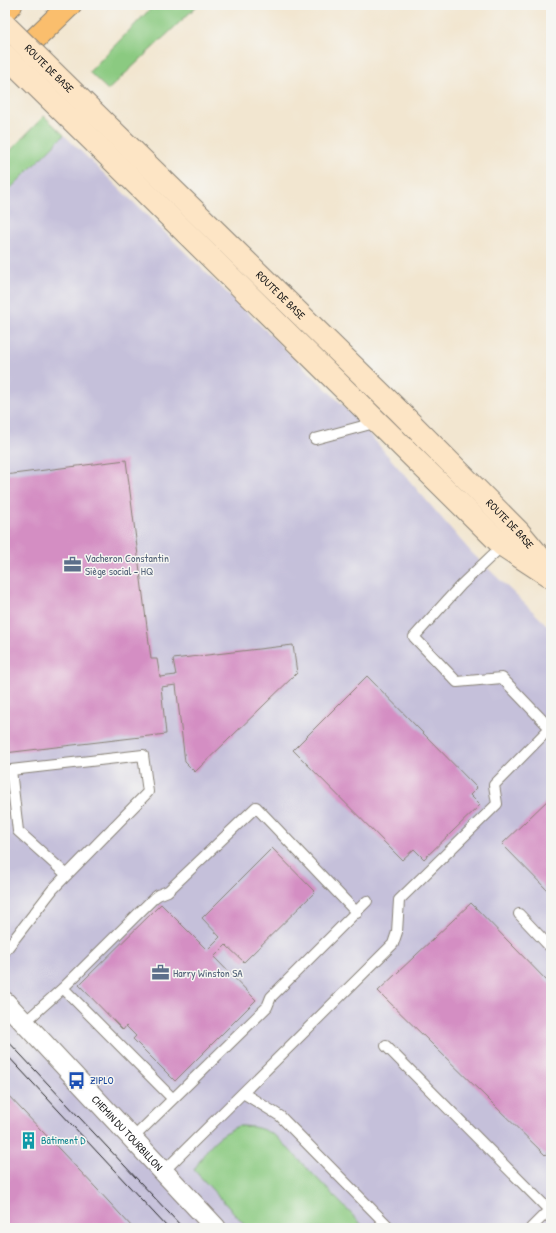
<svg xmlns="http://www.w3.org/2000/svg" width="556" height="1233" font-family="'Patrick Hand',sans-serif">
<rect width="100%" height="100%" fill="#f6f6f2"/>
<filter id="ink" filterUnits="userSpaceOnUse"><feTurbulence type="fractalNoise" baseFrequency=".025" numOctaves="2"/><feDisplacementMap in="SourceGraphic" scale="8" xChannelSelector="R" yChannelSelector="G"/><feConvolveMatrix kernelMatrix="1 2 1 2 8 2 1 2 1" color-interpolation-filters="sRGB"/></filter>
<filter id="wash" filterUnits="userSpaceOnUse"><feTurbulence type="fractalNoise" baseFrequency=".012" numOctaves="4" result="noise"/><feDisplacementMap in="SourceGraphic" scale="16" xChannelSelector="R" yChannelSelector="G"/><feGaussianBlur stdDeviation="0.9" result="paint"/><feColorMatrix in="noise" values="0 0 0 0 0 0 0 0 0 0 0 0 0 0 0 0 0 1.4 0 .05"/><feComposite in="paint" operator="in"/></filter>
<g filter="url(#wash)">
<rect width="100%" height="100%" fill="#f2e6d0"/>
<path fill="#c5c0da" d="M64 135 351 413 471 552 551 629V1228H5V194Z"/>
<path fill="#8bca81" stroke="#54734e" d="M154 5H198L108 90 89 72Z
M44 116 64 135 5 194V156Z
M238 1126C255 1126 263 1128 278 1138L365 1228H248L194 1170C209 1146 212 1139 238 1126Z"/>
<g id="blocks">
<path fill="#d48ec3" d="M126 460 151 659H157L160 677 176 675 173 659 293 645 297 673 195 772 185 762 176 685 161 687 166 734 5 753V475Z
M367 676 477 788 470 795 480 805 424 859 414 849 402 860 293 750Z
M551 797V894L502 844Z
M272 848 315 892 244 962 226 945 214 957 256 1000 175 1081 133 1039 136 1036 126 1026 123 1030 79 985 161 904 207 950 220 937 202 918Z
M471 903 551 985V1149L545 1155 378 991Z
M5 1092 97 1189 133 1228H5Z"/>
</g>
</g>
<g filter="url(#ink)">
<use href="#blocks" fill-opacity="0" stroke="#878176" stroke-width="1"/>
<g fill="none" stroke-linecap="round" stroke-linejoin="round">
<defs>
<path id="lane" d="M315 439 378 422
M519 914 551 948
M5 951 53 889 148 792 143 755 11 770 18 831 67 875
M63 988 173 1099
M24 1023 63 988 154 898 158 895 168 891 256 807 357 913
M386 1046 549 1210
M243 1093 280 1116 390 1228
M132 1139 267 1007 271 997 367 901
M163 1172 393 944 397 932 399 900 497 804 494 785 550 728 502 678 457 682 414 637 461 585 504 544
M531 1228 551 1208"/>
<g id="street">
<path id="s1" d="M5 1002 216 1228"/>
</g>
<g id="secondary">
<path id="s2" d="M112 130 398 410 519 532 549 568"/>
<path d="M97 145 502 545 551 577"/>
</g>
<path id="highway" d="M5 10 11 5
M13 60 70 5"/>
</defs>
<use href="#lane" stroke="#878176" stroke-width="12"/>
<use href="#street" stroke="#878176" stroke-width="22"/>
<use href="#secondary" stroke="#878176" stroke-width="24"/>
<use href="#highway" stroke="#878176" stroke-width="24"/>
<use href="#lane" stroke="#fff" stroke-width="10"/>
<use href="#street" stroke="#fff" stroke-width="20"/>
<use href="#secondary" stroke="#fde5c5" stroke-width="22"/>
<use href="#highway" stroke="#fabe6d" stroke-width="22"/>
<path stroke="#1c1c1c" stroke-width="1" d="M5 1038 183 1228
M5 1053 168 1228"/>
<defs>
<g id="secondary-bridge">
<path id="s3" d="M5 25 112 130"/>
<path d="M5 55 97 145"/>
</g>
</defs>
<use href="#secondary-bridge" stroke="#878176" stroke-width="24" stroke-linecap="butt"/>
<use href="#secondary-bridge" stroke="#fde5c5" stroke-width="22"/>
</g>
</g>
<defs>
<symbol id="office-bare" viewBox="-9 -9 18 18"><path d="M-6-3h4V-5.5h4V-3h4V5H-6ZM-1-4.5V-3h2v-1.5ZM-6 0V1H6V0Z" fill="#5c6f8a" stroke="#f6f6f2" stroke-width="2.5" paint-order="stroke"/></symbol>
<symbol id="bus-bare" viewBox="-9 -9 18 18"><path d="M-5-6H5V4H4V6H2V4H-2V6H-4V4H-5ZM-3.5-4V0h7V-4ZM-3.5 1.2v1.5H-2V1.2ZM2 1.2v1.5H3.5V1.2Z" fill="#1a4fb4" stroke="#f6f6f2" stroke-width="2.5" paint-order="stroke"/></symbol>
<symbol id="building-bare" viewBox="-9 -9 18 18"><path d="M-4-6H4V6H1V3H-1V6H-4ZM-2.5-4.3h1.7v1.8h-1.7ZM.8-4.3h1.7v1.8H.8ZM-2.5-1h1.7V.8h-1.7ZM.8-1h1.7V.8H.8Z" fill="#0f9aa8" stroke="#f6f6f2" stroke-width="2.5" paint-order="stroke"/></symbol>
</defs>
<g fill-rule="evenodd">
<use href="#office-bare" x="60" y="552" width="25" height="25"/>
<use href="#office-bare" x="148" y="960" width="25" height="25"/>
<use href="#bus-bare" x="64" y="1068" width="25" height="25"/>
<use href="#building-bare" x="16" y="1128" width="25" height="25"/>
</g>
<g text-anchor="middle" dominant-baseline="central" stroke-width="3" stroke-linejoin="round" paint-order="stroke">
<g font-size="11" fill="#1c1c1c" stroke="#f6f6f2">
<text stroke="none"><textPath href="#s3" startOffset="62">ROUTE DE BASE</textPath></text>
<text stroke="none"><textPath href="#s2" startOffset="236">ROUTE DE BASE</textPath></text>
<text stroke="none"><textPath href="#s2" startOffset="560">ROUTE DE BASE</textPath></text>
<text stroke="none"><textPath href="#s1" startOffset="179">CHEMIN DU TOURBILLON</textPath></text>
</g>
<g font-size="11" fill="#4e5e75" stroke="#f6f6f2" text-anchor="start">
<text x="85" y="558">Vacheron Constantin<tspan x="85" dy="13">Siège social - HQ</tspan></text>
<text x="173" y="973">Harry Winston SA</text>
</g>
<g font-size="11" fill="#164399" stroke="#f6f6f2" text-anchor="start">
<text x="90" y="1080">ZIPLO</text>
</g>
<g font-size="11" fill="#0d838f" stroke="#f6f6f2" text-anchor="start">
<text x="41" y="1140">Bâtiment D</text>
</g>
</g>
<rect width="556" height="1233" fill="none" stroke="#f6f6f2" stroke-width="20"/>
</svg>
